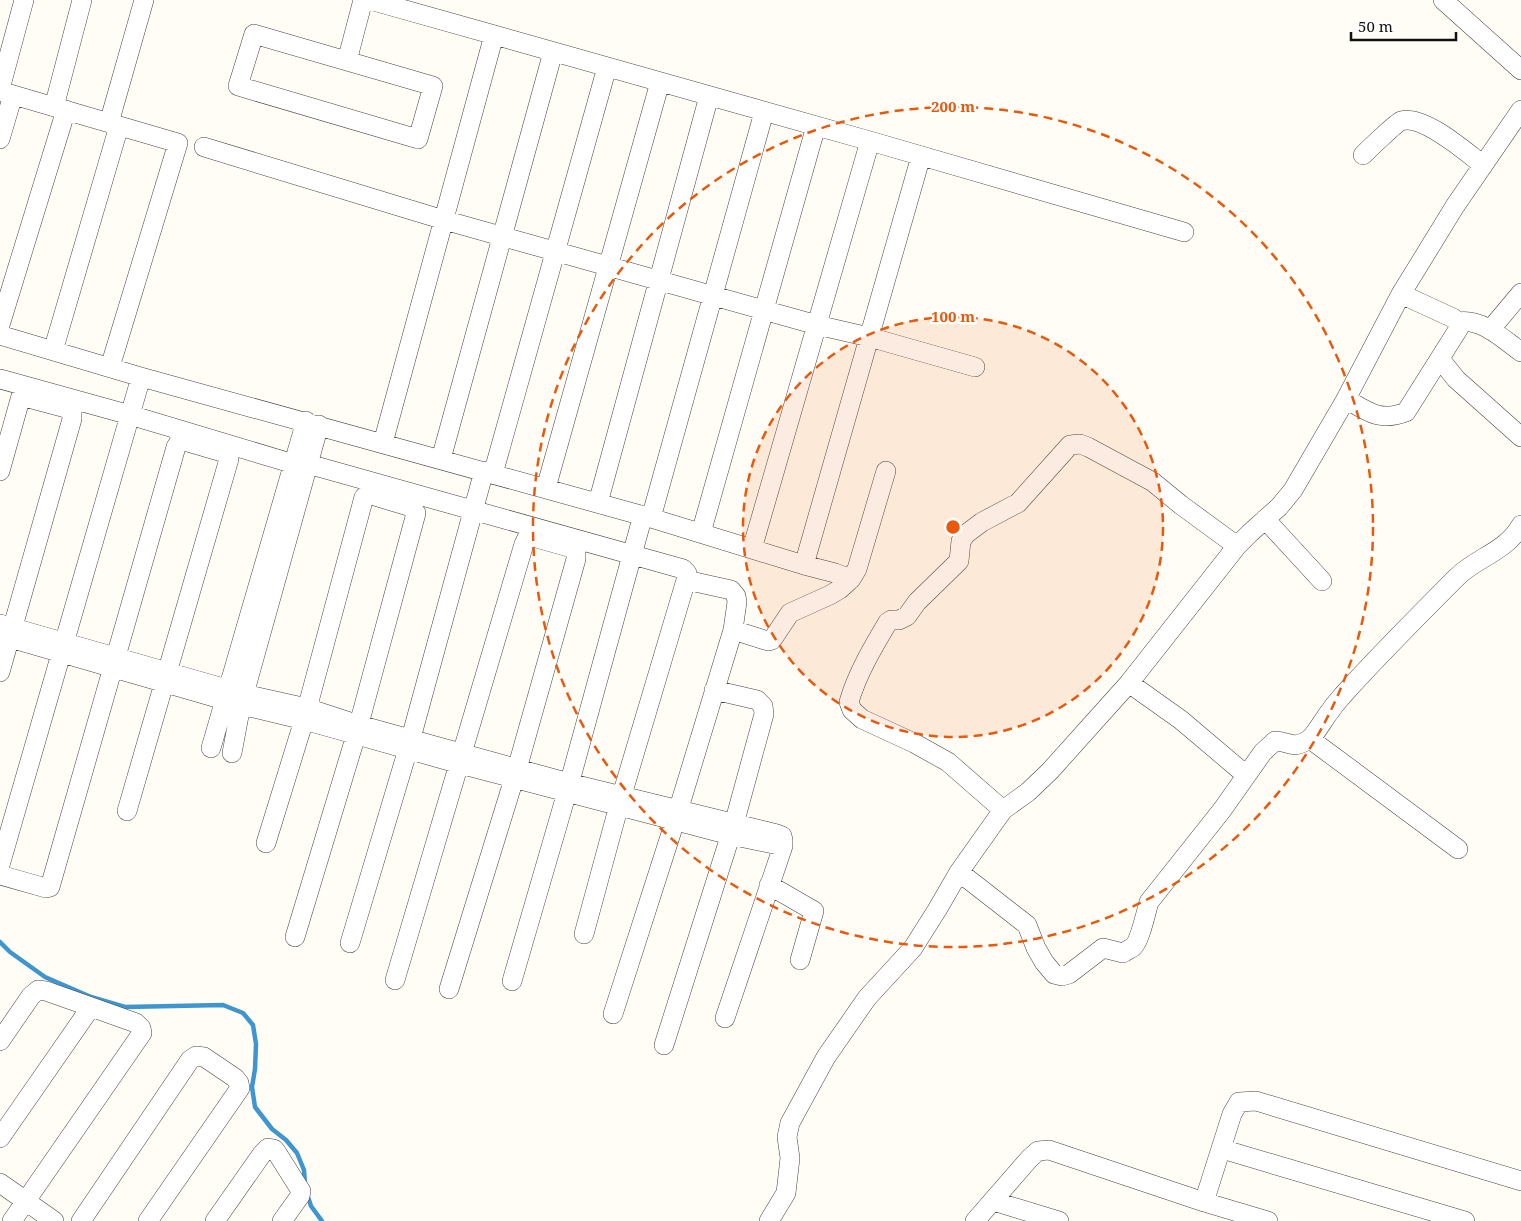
<svg xmlns="http://www.w3.org/2000/svg" width="1521" height="1221" font-family="'Noto Serif',serif">
<rect width="100%" height="100%" fill="#fffdf5"/>
<g fill="none" stroke-linecap="round" stroke-linejoin="round">
<path stroke="#3f96cf" stroke-width="4.5" d="M0 942 10 952 45 977 91 997 125 1007 223 1005 243 1013 253 1025 256 1044 255 1069 252 1087 255 1107 272 1129 286 1140 297 1153 304 1170 305 1184
M307 1194 311 1206 322 1221"/>
<defs>
<path id="minor" d="M370 0 870 141 1184 232
M1443 0 1521 70
M254 34 433 86 418 139 238 86Z
M347 61 363 0
M0 89 24 0
M0 91 178 143 110 367
M54 107 82 0
M109 123 144 0
M0 139 13 95
M204 147 444 220 817 325 869 337 975 367
M1363 155C1369 149 1396 123 1401 121 1423 114 1466 152 1483 165
M1458 322C1482 318 1503 339 1521 352
M0 325 66 110
M1490 330 1521 293
M0 335 141 377 651 518 804 565 835 573 851 579 857 569 886 471
M53 351 119 126
M1440 359 1456 379 1521 437
M0 379 130 415 294 464
M1346 399C1368 412 1380 422 1406 412L1459 328 1458 322 1453 318 1401 294
M383 443 494 35
M441 459 553 52
M308 464 683 569 687 573 686 580
M0 471 21 396 66 408 72 412V419L0 672
M493 474 607 67
M546 488 660 82
M598 503 709 96
M651 518 764 112
M1265 519 1322 581
M701 533 816 126
M752 549 870 141
M804 565 921 156
M0 624 244 694 307 708 359 725 569 783 777 834 782 836 783 840V846L730 835 460 764 304 720 241 705 0 635
M733 630 768 641 772 640 790 613 830 595 840 589 851 579
M1129 683 1181 720 1246 775
M1310 739 1458 849
M211 748 306 421
M232 753 241 705 319 425
M1003 810 948 762 914 743 862 719 852 710 849 702C857 674 873 647 888 622L891 620H899L907 616 917 602 959 561 961 541 966 534 982 522 1018 503 1070 445 1080 444 1088 447 1153 482 1181 505 1237 546
M266 843 304 720 364 497 368 494 411 507 416 513 415 517 356 735 295 937
M0 865 141 377
M959 872 1027 925 1036 948 1044 962 1054 974 1062 976 1069 974 1103 948 1123 953C1126 951 1130 949 1133 947 1140 941 1146 912 1149 902L1222 810 1263 752 1275 741C1290 741 1291 750 1308 740 1316 735 1324 718 1331 710 1334 705 1339 700 1343 695 1379 655 1418 616 1457 577 1477 557 1506 552 1521 525
M0 875 46 888 50 887 176 447 179 442 184 441 225 453 228 455 229 459 127 811
M769 885 814 911 800 960
M584 934 619 805 686 580 731 590 736 596 737 602 733 630 675 821 613 1014
M350 943 408 749 484 471
M395 980 524 544 527 538 533 537 572 548 576 552V559L517 769 449 989
M512 981 567 792 643 515
M725 1018 783 846
M0 1041 31 996 38 990 46 991 136 1023 141 1028 142 1033 12 1221
M664 1045 734 824 764 714 763 706 757 700 714 690
M0 1138 91 1007
M1222 1149 1465 1221
M0 1183 54 1221
M993 1201 1059 1221
M1204 1202 1232 1114 1239 1102 1256 1101 1521 1181
M81 1221 190 1060 196 1056 204 1057 235 1078 239 1083 240 1088 148 1221
M215 1221 262 1154 268 1148 274 1149 277 1153 301 1191 300 1196 282 1221
M769 1221 786 1193 790 1158 787 1137 790 1123 826 1057 867 998 913 948 937 910 959 872 1003 810 1028 792 1050 771 1129 683 1237 546 1250 533 1279 507 1293 490 1346 399 1401 294 1455 206 1521 110
M975 1221 1030 1158 1038 1151 1049 1150 1204 1202 1268 1221"/>
</defs>
<use href="#minor" stroke="#444" stroke-width="20"/>
<use href="#minor" stroke="#fff" stroke-width="19"/>
</g>
<circle cx="953" cy="527" r="210" fill="#e8590c" fill-opacity=".12"/>
<g fill="none" stroke="#e8590c" stroke-width="2.5" stroke-dasharray="9 6">
<circle cx="953" cy="527" r="210"/>
<circle cx="953" cy="527" r="420"/>
</g>
<circle cx="953" cy="527" r="8" fill="#e8590c" stroke="#fff" stroke-width="2.5"/>
<g font-size="15" text-anchor="middle" font-weight="bold" fill="#e8590c" stroke="#fff" stroke-width="5" stroke-linejoin="round" paint-order="stroke">
<text x="953" y="112">200 m</text>
<text x="953" y="322">100 m</text>
</g>
<path d="M1351 32v8h105v-8" fill="none" stroke="#111111" stroke-width="2.5"/>
<text x="1358" y="32" font-size="15" fill="#111111" stroke="#ffffff" stroke-width="4" paint-order="stroke">50 m</text>
</svg>
